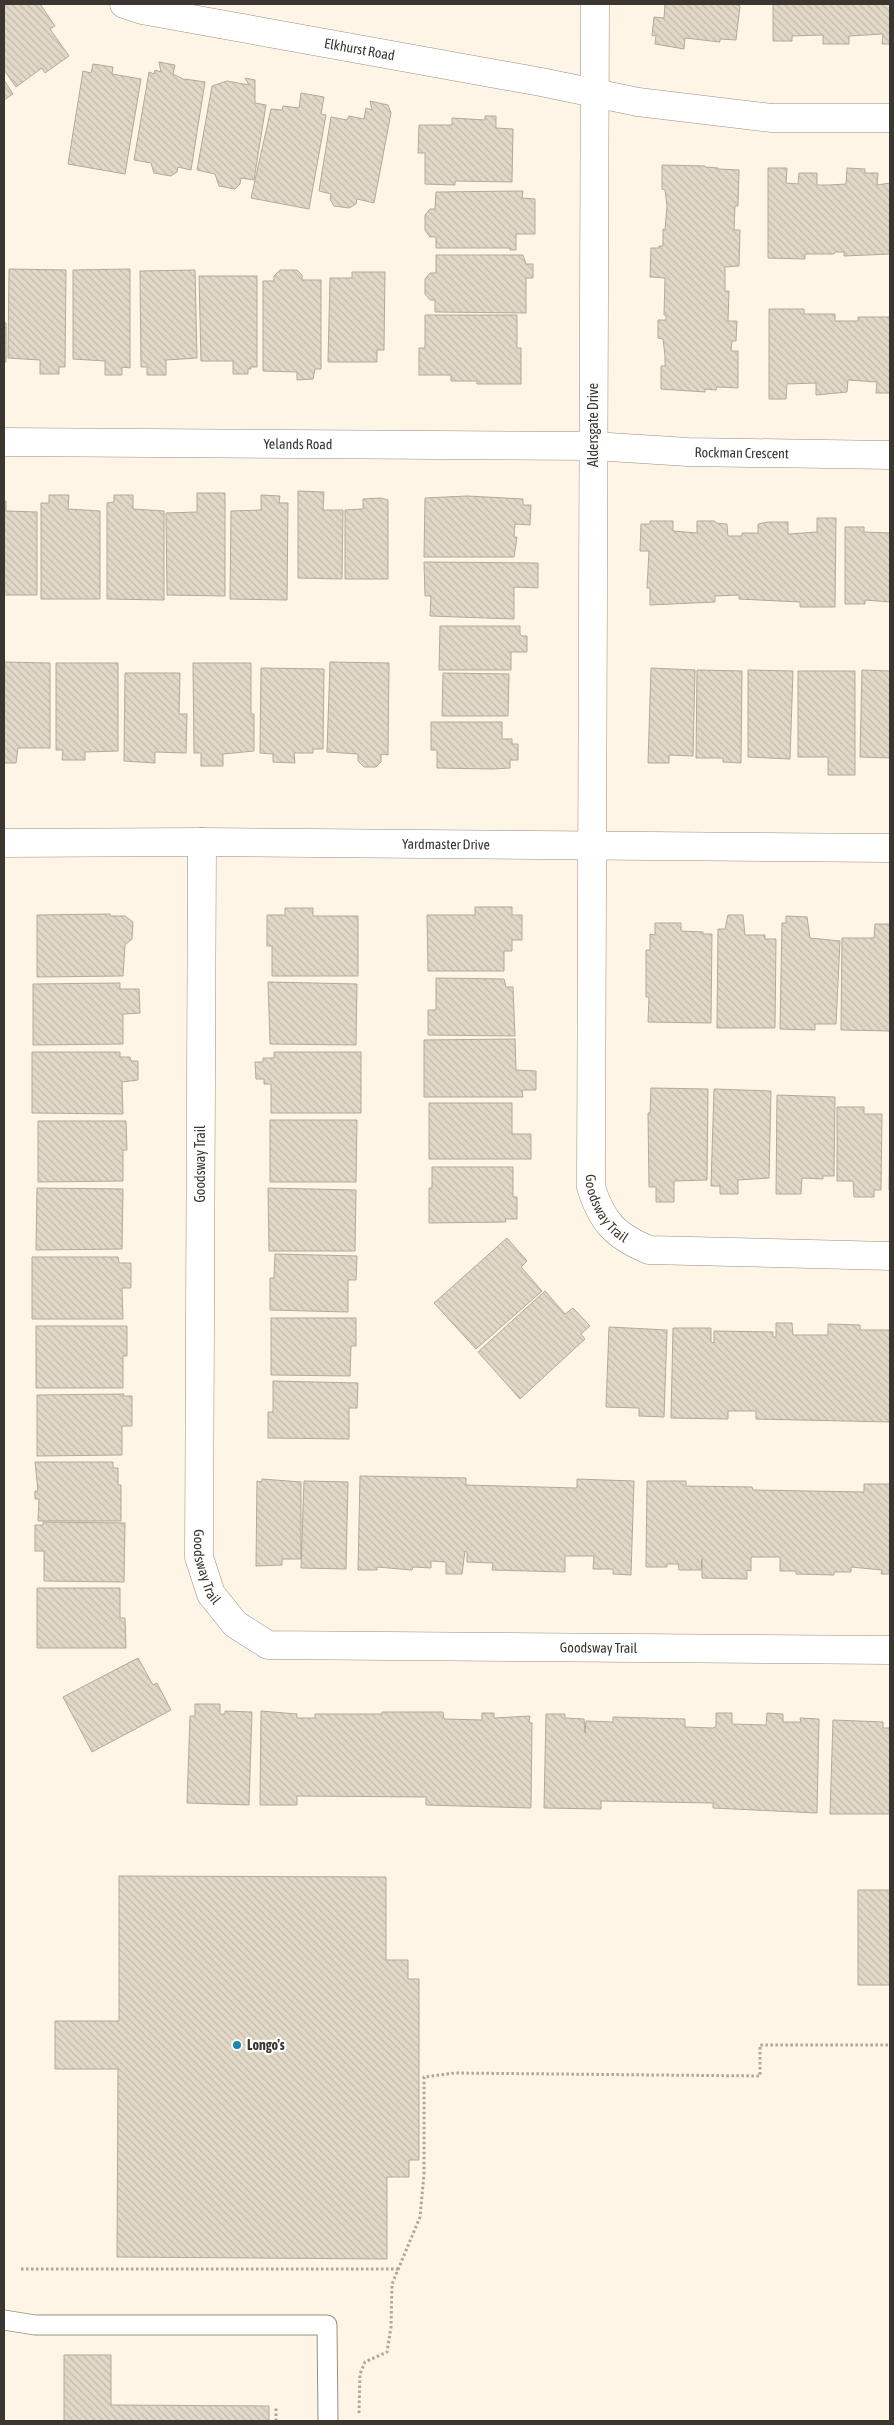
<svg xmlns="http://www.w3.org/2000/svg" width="894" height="2425" font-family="'Asap Condensed',sans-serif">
<defs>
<pattern id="building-back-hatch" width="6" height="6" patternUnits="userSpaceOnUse" patternTransform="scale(1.25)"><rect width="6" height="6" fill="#e2d8c7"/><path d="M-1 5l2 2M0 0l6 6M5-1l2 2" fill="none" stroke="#c3baab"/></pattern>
</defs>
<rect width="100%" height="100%" fill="#fef5e7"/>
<path fill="url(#building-back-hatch)" stroke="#b3aa99" d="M4 4H40L55 26 50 29 69 56 45 73 42 68 16 87 4 70Z
M665 4H735L740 6 736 40 720 39V42L685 38 684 49 655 44 656 35 652 36 654 17 664 18Z
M773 4H890V44H882L883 34 849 36V44H823V35L792 36V41H773Z
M159 62 175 65 173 74 185 80V79L205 82 191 170 178 167 177 172 171 176 154 173 151 163 134 160 149 72 154 74 155 70 161 72Z
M93 64 113 67 112 74 141 79 125 174 68 164 83 71 91 73Z
M245 78 255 80V103L266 105 254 180 241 178 240 184 235 189 219 186 215 174 197 170 212 86 227 81 249 85Z
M4 80 13 94 4 100Z
M301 93 324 97 321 114 326 115 309 209 251 198 271 109 282 110 283 106 299 108Z
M370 101 388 105 391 113 374 203 357 199 356 204 349 208 334 206 330 199 331 194 319 191 331 117 347 120 349 116 364 119 366 108 372 110Z
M485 116H496V128L513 129 512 182 455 181V185L425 184V153H418L419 125H452V118L485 120Z
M662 165 705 166V167L718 168V169L739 170 738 206H735L734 230H740L739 266 725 267V291H729L728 321H737L736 341H732L731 351H738V388L717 387 716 390 705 389V392L661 389V366H665V356L663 339 658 338V320H666V315H664L665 278 650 277 651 248H659V246H663V229L665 230 667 206 665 190 662 189Z
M768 168H787L786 183 798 184 799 173H817V185H829L846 184 847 168 865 169V173H878L877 185 890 183V254L844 256V252H835L834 254H805V259L768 258Z
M523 191 522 198 535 199V234H516V250H510V248H436V237H430L425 230V215L430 209H435L436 192Z
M436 255H523L526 264H533V278H526V313L435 312V300H430L425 294V279L430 273H436Z
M9 269 66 270 65 367H59V374H40V360L8 358Z
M130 269V368L122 367V375H105V361L73 359V270Z
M195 270 197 358 166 360V375H147V367H141L140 271Z
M280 270H297L302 275V280H321V369H315L313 379 297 380V372L263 371V281H274V276Z
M352 272H385L384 350H377V362H328L330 278H352Z
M199 276H257V367H250L251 369H248V374H233V361H201Z
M769 309H804V314H835V321H858V317H889L890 314V395L889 393H876L877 382 848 380 847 392 816 395V383L787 384 786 399H769Z
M425 315H517V348H521V384H477V381H451V375H419V348H425Z
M4 322 6 323V362H4Z
M298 491 324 492 323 510H343L342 579 298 578Z
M197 493H225V596L167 595 166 513 197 512Z
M49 495H69L68 509 100 511V599H41V503H49Z
M114 495H133V509L164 511V600L107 599V503L114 502Z
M261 495 280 496 279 503H288L287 600 230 599 231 511 261 510Z
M467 496 523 499V505H531L530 525 515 524 514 537H517L514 557H424L425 498Z
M381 498 388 500V579H345V510L363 509V499Z
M4 501H6V511L37 512V595H4Z
M817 518H836L835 607H800V602L739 599V595L715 596V602L650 605V588H647L649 551H640L641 524H650V521H673V531L697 533V521H715L716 523 727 524 728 536H742V533H758V524L768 522H788V534L817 532Z
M845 527H864V532L890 533V602L865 600V604H845Z
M424 562 538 563V588L514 587V619L430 616 431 596H425Z
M440 626H520V634L522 636H527V652H511V670H439Z
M4 662 50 663V748H18L16 763H4Z
M330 662 389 663 388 755 381 754V762L376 767H364L358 761V754L327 752Z
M56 663H118V751L85 752V760H62L63 750H56Z
M193 663H251V714H254V751L223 754V766H201V753H194Z
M261 668 324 669 323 749H313V753H294L295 763 273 762V754L260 753Z
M651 668 695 670 693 756 669 755V763H648Z
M697 670 742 671 741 763 723 762V758H696Z
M748 670 793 671 790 759 748 757Z
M862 670 890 671V758L860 757Z
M798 671H855V775H828V757H798Z
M125 673H180L179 714H187L186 753 155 752V763L124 761Z
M443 673 509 674 508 716H442Z
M431 722H502V739H512V744H518V760H510V768L493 769 437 768V750H431Z
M475 907H512V915H522V940H512V951H504V971H428L427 915H475Z
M285 908H313V916H358V976H272V946H267V915H285Z
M110 914V916H125L133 922 132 939 125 945 123 976 37 977V915Z
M728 915H743L745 935H765V939H776L775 1028H717L718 929H725Z
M786 916 807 917 810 938 840 941 836 1024H815V1030L780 1029 782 923H786Z
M655 923H681V931L703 932V934H712L711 1023 648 1022 649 997H646V950H650V934L655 935Z
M875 924H890V1031L841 1030 842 938H874Z
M436 978 504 979 506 987H513L515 1036 428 1035V1010H436Z
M268 982 357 984 356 1045 270 1044Z
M120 983V989H139L140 1013 123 1014V1044L33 1045V984Z
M515 1039 516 1070 536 1071V1090H522L523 1097H424V1040Z
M32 1052H120V1057H130L131 1061H138V1080L122 1082 123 1114 32 1113Z
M274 1052H361V1113H271V1084H264V1079H256L255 1062H263V1058H274Z
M651 1088 708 1089 707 1180 674 1181V1202H656V1187H649L648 1113H650Z
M714 1089 771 1091 769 1178 738 1180V1194H720V1186H711Z
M777 1095 835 1097 834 1176H823V1179L802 1178 801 1194H776Z
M429 1103H512V1134H531V1159H429Z
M837 1107H864V1114H882L881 1190H874V1197H854L853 1181H837Z
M890 1115V1190H889Z
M270 1120H357L356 1182H270Z
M38 1121H126L127 1150H123V1181L38 1182Z
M432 1167H513V1197H517V1219H505L506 1222 429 1223V1188H432Z
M37 1188 123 1189 122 1249 36 1250Z
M268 1188 356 1190 355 1251H269Z
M507 1238 527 1261 521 1267 542 1291 476 1349 434 1303Z
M275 1254 357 1256 356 1280H348V1312L270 1310V1278H274Z
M32 1257H118L119 1263H131V1288H122L123 1319H32Z
M545 1291 565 1314 573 1308 590 1326 581 1334 585 1339 520 1399 478 1352Z
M271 1318H356V1346H351L350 1376 271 1375Z
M776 1323H792L793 1335H828V1324L860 1325V1330H890V1422L756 1419V1411H728V1419L671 1418 673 1328H711V1342L714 1343V1331L773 1332V1337H776Z
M36 1326H127V1356H123V1388H36Z
M609 1327 667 1330 664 1417 639 1416V1408L606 1407Z
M273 1381 358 1383 357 1408H349V1439L268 1438V1412H273Z
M124 1394 123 1396H132V1426H122V1455L37 1456V1395Z
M35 1462H113V1468H118V1485H121V1521H38L39 1499H35V1491H38Z
M360 1476 466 1478V1485L577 1488V1479L634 1481 631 1575 613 1574V1569H593L594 1556H565V1572L492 1570 493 1563 467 1562V1552L465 1551 462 1574H446V1562L431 1561V1568L413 1567 412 1570 377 1567V1570H358Z
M262 1479 301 1482V1559H282V1565L256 1566 257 1481 262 1482Z
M304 1481 348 1482 346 1569 301 1568Z
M647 1481H686V1486L752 1487 753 1490 864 1492V1484H890V1574H881L882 1570 851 1567V1572H834V1575L796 1574V1571H780V1557H751V1571L747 1570V1579L702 1578V1559L701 1570H679L678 1564H667V1567H646Z
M43 1522 125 1523 124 1582 44 1581V1551H35V1525H43Z
M37 1588H120V1618H125L126 1648H37Z
M138 1658 153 1685 157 1683 171 1710 92 1752 63 1697Z
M195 1704H220V1714H225V1711L252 1712 249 1805 187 1803 190 1716H195Z
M261 1711 297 1714V1718H315V1714H382V1712H443L444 1719 482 1720V1713H494V1718L530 1716 529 1722 532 1723 531 1808 426 1805V1797L297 1796V1805H260Z
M716 1713H732V1724L766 1725 767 1713 783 1714V1722H801L800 1718 819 1719 817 1813 713 1808V1803L601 1801V1809L544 1808 546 1714H565V1718L584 1719 585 1733 586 1721 613 1722V1717L685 1719V1727L713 1728 716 1726Z
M833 1720 883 1722V1728H890V1814H830Z
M119 1876 386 1877V1960H408V1979H419V2160H409V2177H387V2259L117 2257 118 2069H55V2021H119Z
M858 1890H890V1985H858Z
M64 2355H111V2405L269 2406V2421H64Z"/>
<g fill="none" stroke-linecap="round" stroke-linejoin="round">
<defs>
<path id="lane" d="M4 2320 35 2325H327L328 2421"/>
<g id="street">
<path id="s1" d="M124 4 142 10 541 82 638 102 772 118H890"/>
<path id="s2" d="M595 4 591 1187C602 1222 615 1236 649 1250L890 1256"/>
<path id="s3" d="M4 442 593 446 688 452 890 455"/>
<path id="s4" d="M202 842 199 1557 211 1594 235 1624 268 1645 890 1650"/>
<path id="s5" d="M4 843 202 842 890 848"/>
</g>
</defs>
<use href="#lane" stroke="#988f7f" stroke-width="21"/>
<use href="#street" stroke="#988f7f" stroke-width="29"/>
<path stroke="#aea79c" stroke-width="3" stroke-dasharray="2.5 2.5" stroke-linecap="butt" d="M21 2269H399
M359 2413 360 2374 365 2362 387 2352 391 2327 392 2284 420 2217 424 2174V2077L455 2073 760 2076V2045H890
M276 2421V2407"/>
<use href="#lane" stroke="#fff" stroke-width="19"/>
<use href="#street" stroke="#fff" stroke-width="28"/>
</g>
<circle fill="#1f84ae" stroke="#fff" stroke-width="2" cx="237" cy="2045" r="5"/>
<g text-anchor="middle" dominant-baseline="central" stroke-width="4.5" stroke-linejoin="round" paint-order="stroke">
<g font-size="14" fill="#3b3730" stroke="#fff">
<text stroke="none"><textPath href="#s1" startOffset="240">Elkhurst Road</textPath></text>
<text transform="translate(593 425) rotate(-90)">Aldersgate Drive</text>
<text stroke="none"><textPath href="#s3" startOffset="294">Yelands Road</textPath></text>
<text stroke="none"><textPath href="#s3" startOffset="738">Rockman Crescent</textPath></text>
<text stroke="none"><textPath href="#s5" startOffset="442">Yardmaster Drive</textPath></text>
<text transform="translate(200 1164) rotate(-90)">Goodsway Trail</text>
<text stroke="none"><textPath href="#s2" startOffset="1209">Goodsway Trail</textPath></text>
<text stroke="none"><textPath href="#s4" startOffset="726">Goodsway Trail</textPath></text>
<text stroke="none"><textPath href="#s4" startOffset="1162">Goodsway Trail</textPath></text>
</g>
<g font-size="14" font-weight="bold" fill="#3b3730" stroke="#fff" text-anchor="start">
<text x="247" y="2045">Longo's</text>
</g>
</g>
<rect width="894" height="2425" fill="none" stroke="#3b3730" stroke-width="10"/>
</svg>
